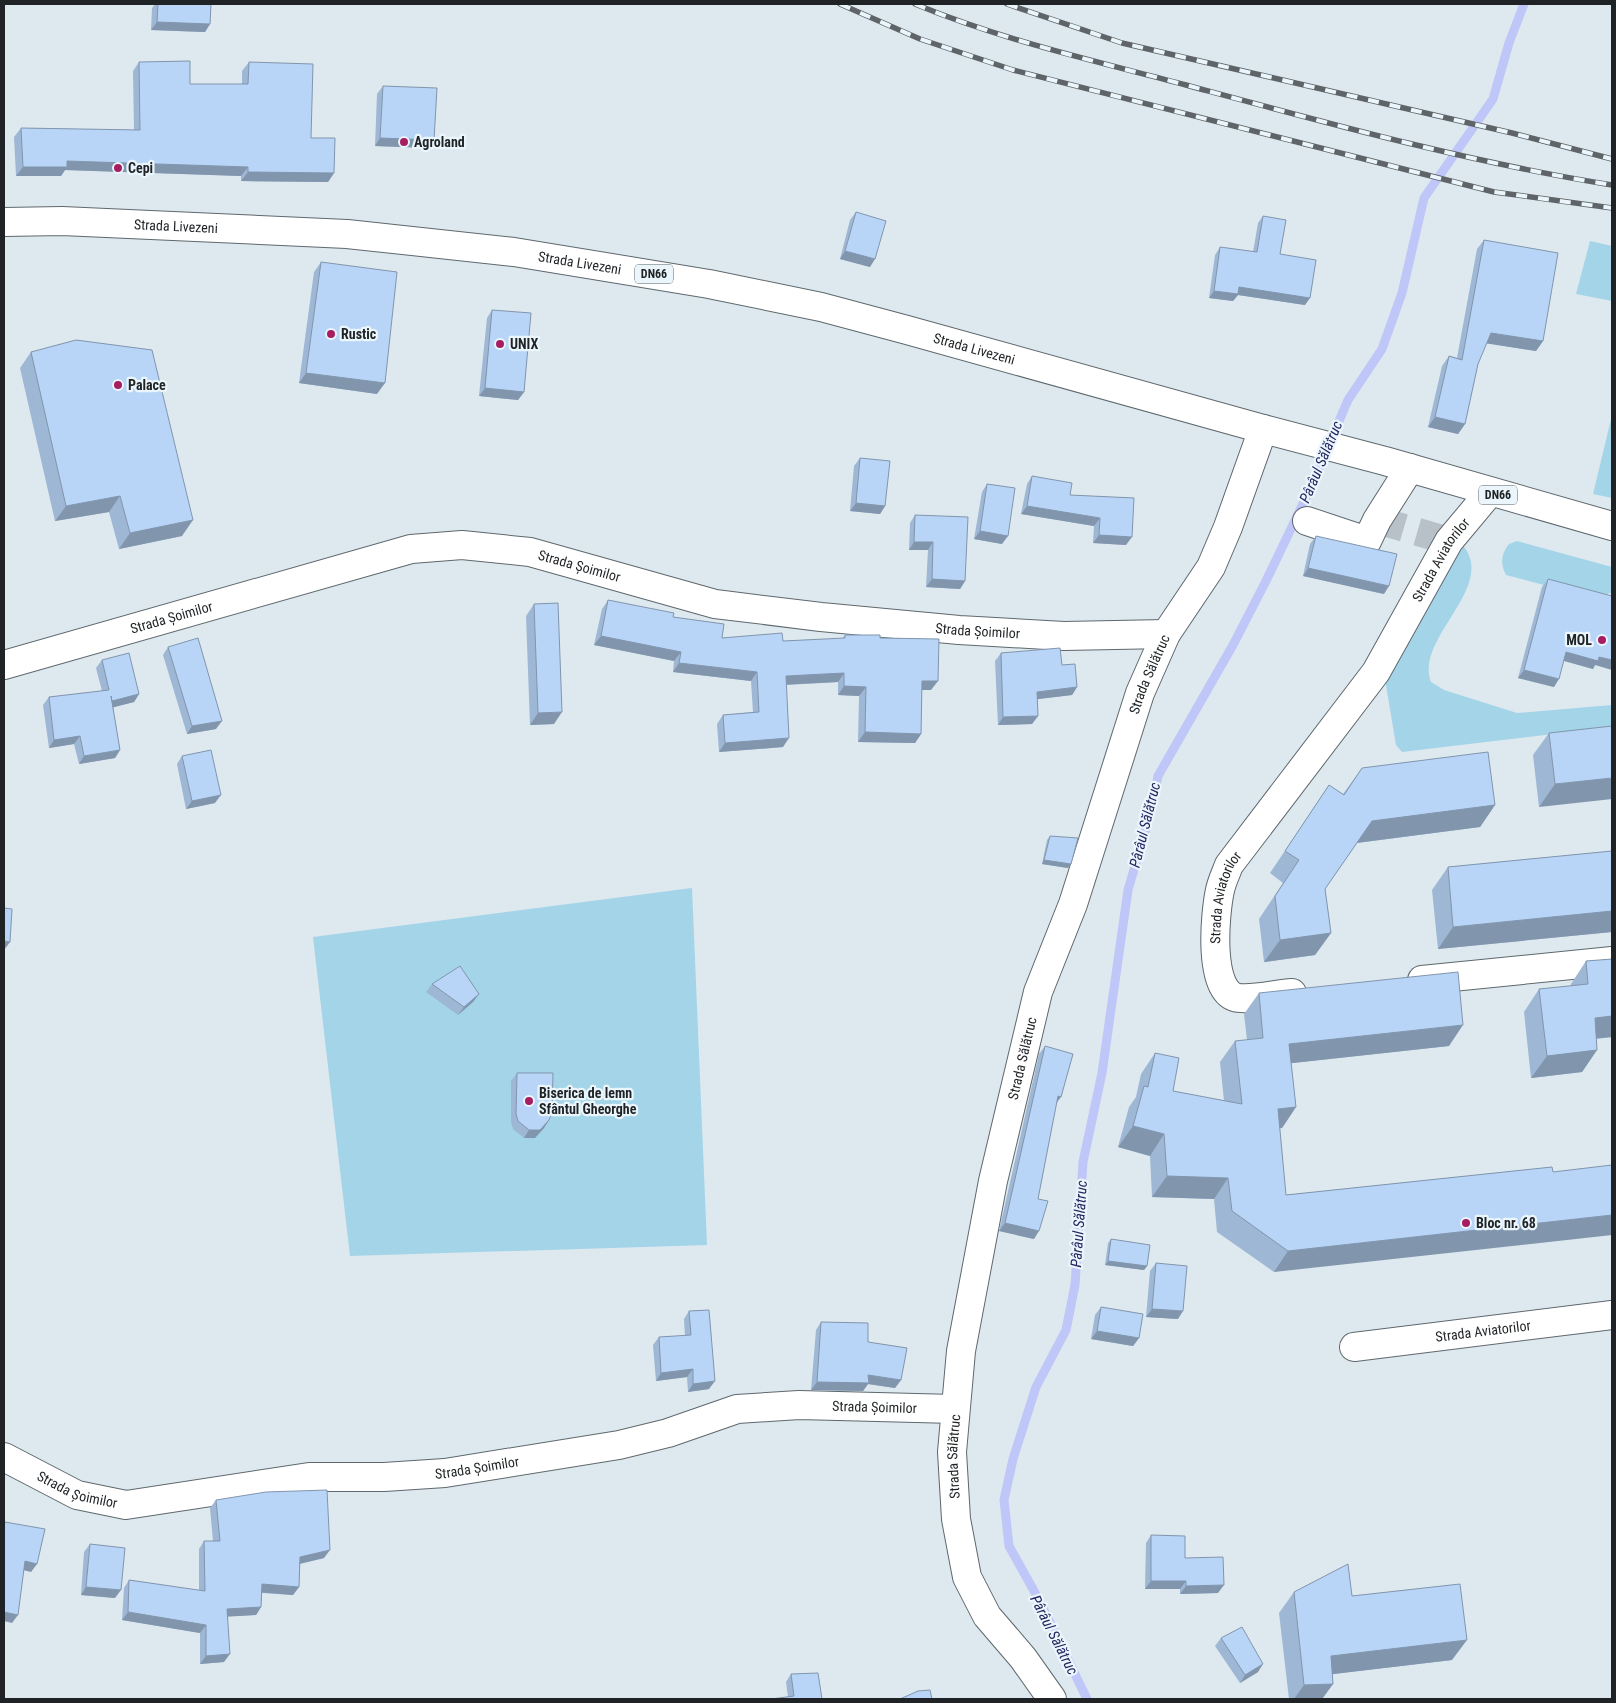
<svg xmlns="http://www.w3.org/2000/svg" width="1616" height="1703" font-family="'Roboto Condensed',sans-serif">
<rect width="100%" height="100%" fill="#dde9ef"/>
<path fill="#a4d4e8" d="M1590 241 1612 246V301L1576 294Z
M1612 415V498L1593 494Z
M1517 541 1612 567V594L1609 593 1601 600 1506 575C1500 564 1501 554 1509 544Z
M1460 546 1464 547C1496 588 1414 639 1431 682L1444 690 1517 713 1612 705V727L1402 752 1396 745 1385 679Z
M692 888 707 1245 350 1256 313 937Z"/>
<g fill="none" stroke-linecap="round" stroke-linejoin="round">
<path stroke="#bfc6f8" stroke-width="9" d="M1087 1699 1039 1600 1009 1546 1004 1500 1013 1459 1036 1387 1066 1330 1075 1285 1083 1162 1102 1073 1128 890 1151 811 1158 776 1233 645 1266 581 1310 489 1348 400 1382 349 1402 293 1424 198 1493 99 1509 43 1524 4"/>
<path stroke="#b7c1c7" stroke-width="28" stroke-dasharray="28 14" stroke-linecap="butt" d="M1377 520 1449 541"/>
<defs>
<g id="minor">
<path d="M1307 521 1367 541 1377 520 1410 468"/>
<path id="s1" d="M4 665 411 549 462 545 530 552 715 604 821 617 959 630 1064 636 1166 634"/>
<path d="M1422 980 1612 961"/>
<path id="s2" d="M1292 993C1277 994 1253 1000 1239 998 1207 994 1215 913 1220 890 1222 881 1226 873 1229 865L1376 672 1449 541 1490 492"/>
<path id="s3" d="M1354 1347 1612 1315"/>
<path id="s4" d="M4 1457 77 1495 126 1505 309 1477H384L445 1473 619 1445 668 1433 737 1409 799 1405 955 1409"/>
<path id="s5" d="M1052 1699 1023 1658 987 1616 967 1577 956 1519 952 1452 961 1351 993 1181 1038 992 1073 904 1140 693 1166 634 1211 567 1228 527 1263 429"/>
</g>
<g id="major">
<path id="s6" d="M4 222 62 221 347 234 514 252 709 284 821 307 907 330 1263 429 1385 461 1612 526"/>
</g>
</defs>
<use href="#minor" stroke="#5e686d" stroke-width="30"/>
<use href="#major" stroke="#5e686d" stroke-width="30"/>
<use href="#minor" stroke="#fff" stroke-width="28"/>
<use href="#major" stroke="#fff" stroke-width="28"/>
<defs>
<path id="rail" d="M840 4 920 39 1013 70 1494 192 1612 208
M915 4C1002 40 1095 61 1186 85 1327 123 1468 162 1612 185
M1007 4 1122 43 1512 133 1612 159"/>
</defs>
<use href="#rail" stroke="#5e6467" stroke-width="5.5"/>
<use href="#rail" stroke="#eaf6fc" stroke-width="4" stroke-dasharray="11" stroke-linecap="butt"/>
</g>
<path fill="#9eb7d4" d="M155 4H211L210 24 205 32 151 30 152 8Z
M139 62 190 84H242V71L249 62 311 138 334 173 328 182 241 181V176L65 170 61 176H16L14 137 21 128 134 130 133 71Z
M383 86 429 148 375 146 377 94Z
M856 212 870 267 840 259 850 220Z
M1263 216 1280 254 1305 305 1238 295 1233 301 1209 298 1215 255 1220 247 1253 252 1258 223Z
M1484 240 1543 341 1536 351 1486 343 1478 364 1465 424 1458 434 1428 427 1442 366 1449 356 1457 358 1477 249Z
M321 262 377 394 299 383 314 272Z
M492 310 524 392 518 400 479 396 487 318Z
M31 352 182 536 119 549 109 512 55 521 20 368Z
M860 458 885 506 880 514 850 511 854 466Z
M1032 476 1070 495 1134 498 1126 545 1093 543 1094 526 1021 514 1027 484Z
M987 484 1002 544 974 539 982 492Z
M915 515 965 581 960 589 926 587 928 550H909L910 523Z
M1316 536 1384 594 1303 576 1310 544Z
M1548 579 1595 665 1593 669 1564 661 1554 687 1518 678 1542 587Z
M608 600 673 617 722 638 783 641 842 639 845 635 880 638 931 690H922L921 734 915 743 858 742 859 696 838 695V682L786 685 783 747 719 752 717 724 723 715 753 712 751 681 673 672 674 661 594 645 602 609Z
M534 604 554 724 530 725 526 616Z
M168 647 216 729 187 734 163 655Z
M1001 653 1062 665 1077 687 1072 695 1037 699 1038 716 1032 724 998 725 995 661Z
M102 660 139 694 134 702 113 707 120 750 115 758 79 764 74 744 49 748 43 705 49 697 102 691 96 668Z
M1612 726 1539 807 1533 755 1549 733Z
M182 756 215 803 186 809 177 764Z
M1362 768 1495 805 1480 827 1357 843 1325 889 1331 933 1315 955 1264 962 1259 919 1283 883 1270 873 1329 785 1343 794Z
M1050 836 1068 868 1042 864 1047 840Z
M1612 851V932L1438 949 1432 890 1448 867Z
M1612 959V1037L1596 1039 1597 1050 1582 1072 1531 1078 1524 1012 1539 989 1571 986V984L1586 961Z
M432 984 479 994 473 1002 458 1015 426 992Z
M1259 993 1449 1046 1291 1063 1296 1107 1282 1128H1279L1286 1195 1552 1167 1274 1272 1217 1232 1214 1199 1152 1197 1150 1156 1118 1147 1129 1107 1136 1097 1141 1074 1155 1053 1173 1091 1224 1101 1220 1062 1235 1041 1247 1040 1244 1014Z
M1045 1046 1056 1104 1038 1199 1034 1239 999 1231 1039 1054Z
M517 1073 549 1120 544 1128 535 1138H524L513 1129 511 1122V1081Z
M1111 1239 1147 1266 1144 1270 1105 1265 1108 1243Z
M1156 1263 1178 1319 1146 1317 1150 1271Z
M1101 1307 1139 1338 1133 1346 1091 1339 1095 1315Z
M689 1311 709 1389 688 1392 687 1377 656 1381 653 1345 659 1337 685 1336 684 1319Z
M821 1322 868 1342 901 1380 895 1388 868 1384 863 1391 811 1390 816 1330Z
M216 1500 324 1558 300 1564 299 1587 293 1595 262 1593 261 1607 256 1615 228 1616 224 1662 200 1664V1633L122 1620 124 1588 129 1580 199 1591V1549L204 1541H213L210 1508Z
M1151 1535 1185 1558 1218 1593 1180 1594V1589H1145L1146 1543Z
M90 1544 115 1598 81 1595 84 1552Z
M1612 1578V1597L1611 1581Z
M1294 1592 1352 1596 1452 1660 1333 1674V1684L1322 1699H1289L1279 1613Z
M1221 1638 1258 1672 1240 1683 1215 1646Z
M791 1674 822 1699 788 1697 786 1682Z"/>
<path fill="#8195ad" d="M157 22 210 24 205 32 151 30Z
M380 138 434 140 429 148 375 146Z
M67 161 248 167 241 176 65 170 61 176H16L23 167Z
M248 172 334 173 328 182 241 181Z
M845 251 875 259 870 267 840 259Z
M1239 287 1310 298 1305 305 1238 295 1233 301 1209 298 1214 291Z
M1491 333 1543 341 1536 351 1484 343Z
M306 373 385 383 377 394 299 383Z
M485 388 524 392 518 400 479 396Z
M1435 417 1465 424 1458 434 1428 427Z
M120 496 109 512 55 521 66 506Z
M856 503 885 506 880 514 850 511Z
M1027 506 1100 518 1094 526 1021 514Z
M193 520 182 536 119 549 130 533Z
M980 531 1008 536 1002 544 974 539Z
M1099 535 1132 537 1126 545 1093 543Z
M914 542H933L928 550H909Z
M1308 568 1389 586 1384 594 1303 576Z
M932 579 965 581 960 589 926 587Z
M601 636 681 652 674 661 594 645Z
M1566 652 1599 657 1612 660V670L1595 665 1593 669 1561 660Z
M679 663 757 672 751 681 673 672Z
M1524 670 1559 679 1554 687 1518 678Z
M844 673 838 682 779 685 786 676Z
M922 681H938L931 690H915Z
M844 686 866 687 859 696 838 695Z
M1077 687 1072 695 1031 700 1037 692Z
M139 694 134 702 107 709 112 701Z
M562 712 554 724 530 725 538 713Z
M1038 716 1032 724 998 725 1003 717Z
M222 721 216 729 187 734 192 726Z
M865 732 921 734 915 743 858 742Z
M80 736 74 744 49 748 54 740Z
M789 738 783 747 719 752 725 743Z
M120 750 115 758 79 764 84 756Z
M1612 778V799L1539 807 1555 784Z
M221 795 215 803 186 809 192 801Z
M1495 805 1480 827 1356 843 1372 821Z
M1044 860 1071 864 1068 868 1042 864Z
M1612 911V932L1438 949 1453 927Z
M1331 933 1315 955 1264 962 1280 940Z
M4 941 10 942 4 950Z
M479 994 473 1002 458 1015 464 1007Z
M1612 1016V1037L1579 1040 1595 1018Z
M1463 1025 1449 1046 1275 1065 1289 1044Z
M1597 1050 1582 1072 1531 1078 1547 1056Z
M1058 1096 1061 1097 1055 1105Z
M1296 1107 1282 1128 1263 1130 1278 1109Z
M549 1120 544 1128 535 1138H524L529 1130Z
M1133 1126 1164 1134 1150 1156 1118 1147Z
M1167 1176 1228 1178 1214 1199 1152 1197Z
M1612 1215V1235L1274 1272 1288 1251Z
M1005 1223 1039 1231 1034 1239 999 1231Z
M1108 1261 1147 1266 1144 1270 1105 1265Z
M1152 1309 1183 1311 1178 1319 1146 1317Z
M1097 1331 1139 1338 1133 1346 1091 1339Z
M693 1369 687 1377 656 1381 661 1373Z
M868 1375 901 1380 895 1388 868 1384 863 1391 811 1390 817 1382Z
M715 1381 709 1389 688 1392 693 1384Z
M330 1550 324 1558 294 1565 300 1557Z
M25 1561 37 1564 31 1572 19 1569Z
M1151 1581H1186L1180 1589H1145Z
M262 1584 299 1587 293 1595 256 1592Z
M1224 1585 1218 1593 1180 1594 1186 1586Z
M86 1587 121 1590 115 1598 81 1595Z
M261 1607 256 1615 222 1617 227 1609Z
M4 1612 18 1615 12 1623 4 1621Z
M128 1612 206 1625 200 1633 122 1620Z
M1467 1640 1452 1660 1317 1676 1331 1656Z
M230 1654 224 1662 200 1664 206 1656Z
M1263 1664 1258 1672 1240 1683 1245 1675Z
M1333 1684 1322 1699H1294L1304 1685Z"/>
<path fill="#b8d5f7" stroke="#8195ad" d="M158 4H211L210 24 157 22Z
M190 61V84H248L249 62 313 64 311 138H335L334 173 248 172V167L67 161V167H23L21 128 140 130 139 62Z
M383 86 437 88 434 140 380 138Z
M856 212 886 221 875 259 845 251Z
M1263 216 1286 220 1280 254 1316 260 1310 298 1239 287 1238 294 1214 291 1220 247 1257 252Z
M1484 240 1558 253 1543 341 1491 333 1478 364 1465 424 1435 417 1449 356 1462 360Z
M321 262 397 272 385 383 306 373Z
M492 310 531 313 524 392 485 388Z
M76 340 152 350 193 520 130 533 120 496 66 506 31 352Z
M860 458 890 461 885 506 856 503Z
M1032 476 1072 483 1070 495 1134 498 1132 537 1099 535 1100 518 1027 506Z
M987 484 1015 488 1008 536 980 531Z
M915 515 968 517 965 581 932 579 933 542H914Z
M1316 536 1397 554 1389 586 1308 568Z
M1548 579 1612 596V660L1599 657 1598 661 1566 652 1559 679 1524 670Z
M608 600 674 613 673 617 724 624 722 638 782 633 783 641 845 638V635H880V638L939 639 938 681H922L921 734 865 732 866 687 844 686V673L786 676 789 738 725 743 723 715 759 712 757 672 679 663 681 652 601 636Z
M558 603 562 712 538 713 534 604Z
M198 638 222 721 192 726 168 647Z
M1060 648 1062 665 1075 664 1077 687 1037 692 1038 716 1003 717 1001 653Z
M129 653 139 694 112 701 111 696 120 750 84 756 80 736 54 740 49 697 109 690 102 660Z
M1612 726V778L1555 784 1549 733Z
M211 750 221 795 192 801 182 756Z
M1488 752 1495 805 1372 821 1325 889 1331 933 1280 940 1275 896 1299 860 1285 851 1329 785 1344 795 1362 768Z
M1050 836 1078 838 1071 864 1044 860Z
M1612 851V911L1453 927 1448 867Z
M4 908 12 909 10 942 4 941Z
M1612 959V1016L1595 1018 1597 1050 1547 1056 1539 989 1588 984 1586 961Z
M460 966 479 994 464 1007 432 984Z
M1458 972 1463 1025 1289 1044 1296 1107 1278 1109 1286 1195 1552 1167 1553 1172 1612 1165V1215L1288 1251 1232 1211 1228 1178 1167 1176 1164 1134 1133 1126 1144 1086 1148 1087 1155 1053 1179 1058 1173 1091 1242 1104 1235 1041 1263 1038 1259 993Z
M1045 1046 1073 1054 1061 1097 1058 1096 1038 1199 1048 1201 1039 1231 1005 1223Z
M517 1073H553L552 1112 549 1120 540 1130H529L518 1121 516 1114Z
M1111 1239 1150 1245 1147 1266 1108 1261Z
M1156 1263 1187 1266 1183 1311 1152 1309Z
M1101 1307 1143 1314 1139 1338 1097 1331Z
M709 1310 715 1381 693 1384V1369L661 1373 659 1337 691 1335 689 1311Z
M821 1322 868 1323V1342L907 1348 901 1380 868 1375 869 1383 817 1382Z
M327 1490 330 1550 300 1557 299 1587 262 1584 261 1607 227 1609 230 1654 206 1656V1625L128 1612 129 1580 205 1591 204 1541H220L216 1500 266 1492Z
M5 1522 45 1529 37 1564 25 1561 18 1615 4 1612V1527Z
M1151 1535 1185 1536V1558L1223 1557 1224 1585 1186 1586V1581H1151Z
M90 1544 125 1548 121 1590 86 1587Z
M1348 1564 1352 1596 1460 1584 1467 1640 1331 1656 1333 1684 1304 1685 1294 1592Z
M1242 1627 1263 1664 1245 1675 1221 1638Z
M818 1673 822 1699H771L794 1696 791 1674Z
M930 1690 932 1699H900L918 1691Z"/>
<g fill="#a71d61" stroke="#eaf6fc" stroke-width="2">
<circle cx="404" cy="142" r="5"/>
<circle cx="118" cy="168" r="5"/>
<circle cx="331" cy="334" r="5"/>
<circle cx="500" cy="344" r="5"/>
<circle cx="118" cy="385" r="5"/>
<circle cx="1602" cy="640" r="5"/>
<circle cx="529" cy="1101" r="5"/>
<circle cx="1466" cy="1223" r="5"/>
</g>
<g text-anchor="middle" dominant-baseline="central" stroke-width="4.5" stroke-linejoin="round" paint-order="stroke">
<g fill="#eaf6fc" stroke="#5c6266" stroke-width="1">
<rect x="635" y="264.5" width="38" height="19" rx="4"/>
<rect x="1479" y="485.5" width="38" height="19" rx="4"/>
</g>
<g font-size="12" font-weight="bold" fill="#1f2325">
<text x="654" y="274">DN66</text>
<text x="1498" y="495">DN66</text>
</g>
<g font-size="14" font-weight="bold" fill="#1f2325" stroke="#eaf6fc" text-anchor="start">
<text x="414" y="142">Agroland</text>
<text x="128" y="168">Cepi</text>
<text x="341" y="334">Rustic</text>
<text x="510" y="344">UNIX</text>
<text x="128" y="385">Palace</text>
<text x="1592" y="640" text-anchor="end">MOL</text>
<text x="539" y="1093">Biserica de lemn<tspan x="539" dy="16">Sfântul Gheorghe</tspan></text>
<text x="1476" y="1223">Bloc nr. 68</text>
</g>
<g font-size="14" fill="#1f2325" stroke="#eaf6fc">
<text stroke="none"><textPath href="#s6" startOffset="172">Strada Livezeni</textPath></text>
<text stroke="none"><textPath href="#s6" startOffset="578">Strada Livezeni</textPath></text>
<text stroke="none"><textPath href="#s6" startOffset="982">Strada Livezeni</textPath></text>
<text stroke="none"><textPath href="#s2" startOffset="570">Strada Aviatorilor</textPath></text>
<text stroke="none"><textPath href="#s1" startOffset="594">Strada Șoimilor</textPath></text>
<text stroke="none"><textPath href="#s1" startOffset="174">Strada Șoimilor</textPath></text>
<text stroke="none"><textPath href="#s1" startOffset="999">Strada Șoimilor</textPath></text>
<text stroke="none"><textPath href="#s5" startOffset="1081">Strada Sălătruc</textPath></text>
<text stroke="none"><textPath href="#s2" startOffset="165">Strada Aviatorilor</textPath></text>
<text stroke="none"><textPath href="#s5" startOffset="676">Strada Sălătruc</textPath></text>
<text stroke="none"><textPath href="#s3" startOffset="130">Strada Aviatorilor</textPath></text>
<text stroke="none"><textPath href="#s4" startOffset="891">Strada Șoimilor</textPath></text>
<text stroke="none"><textPath href="#s5" startOffset="271">Strada Sălătruc</textPath></text>
<text stroke="none"><textPath href="#s4" startOffset="486">Strada Șoimilor</textPath></text>
<text stroke="none"><textPath href="#s4" startOffset="81">Strada Șoimilor</textPath></text>
</g>
<g font-size="15" font-style="italic" fill="#25255f" stroke="#eaf6fc">
<text transform="translate(1321 462) rotate(-67)">Pârâul Sălătruc</text>
<text transform="translate(1145 825) rotate(-76)">Pârâul Sălătruc</text>
<text transform="translate(1079 1224) rotate(-86)">Pârâul Sălătruc</text>
<text transform="translate(1054 1635) rotate(63)">Pârâul Sălătruc</text>
</g>
</g>
<rect width="1616" height="1703" fill="none" stroke="#1f2325" stroke-width="10"/>
</svg>
